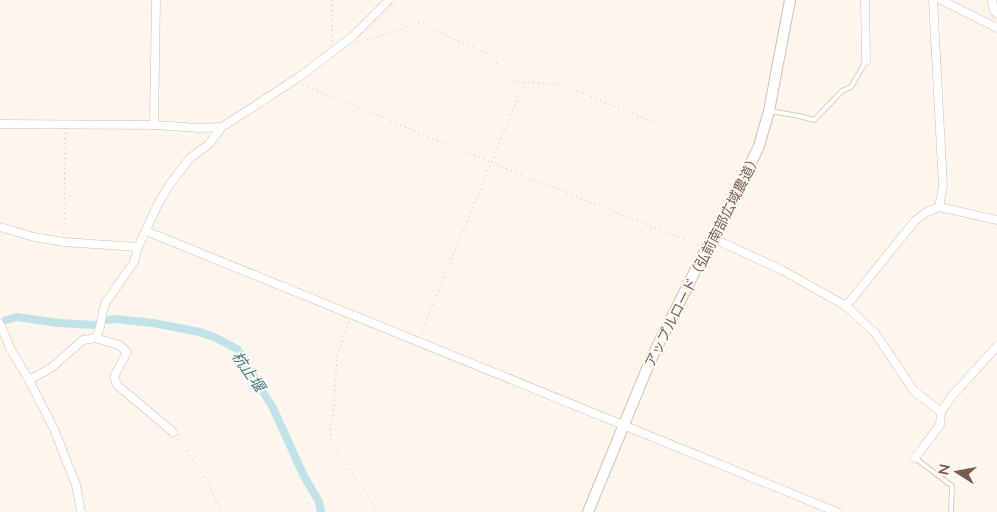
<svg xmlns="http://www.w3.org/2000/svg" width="997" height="512" font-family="Lato,'Noto Sans JP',sans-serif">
<rect width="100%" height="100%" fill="#fdf6ec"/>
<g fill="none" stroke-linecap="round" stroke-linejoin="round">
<path stroke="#bfe3e8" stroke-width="8" d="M6 320 17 317 59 323 94 325 99 324
M107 320 116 319 153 323 200 332 216 338 237 349 273 408 304 476 319 502 321 512"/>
<defs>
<path id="service" d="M770 111 799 116 814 120 842 91 851 87 866 61
M915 458 952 486 951 512"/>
<path id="minor" d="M865 0 866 61
M933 0 943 186 939 207
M941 0 997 28
M992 0 994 11 997 14
M0 124 154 125 199 128 222 127
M154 125 156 0
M0 227 34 237 64 242 138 247
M146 231 837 512
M712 238 782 270 846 306 875 333 914 391 941 412
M846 306 915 221 925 213 939 207 997 220
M0 324 11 350 29 380 54 429 76 485 81 512
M95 338C103 329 100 313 106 302L134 262 138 247 158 204 170 184 190 158 208 145 222 127 299 77 353 36 389 0
M29 380 51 368 83 340 95 338 119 345 127 352 114 377 117 385 173 432
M915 458 940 425 941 412 952 396 997 346"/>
<path id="tertiary" d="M588 512 651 359 706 249 732 203 759 146 769 111 790 0"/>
</defs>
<use href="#service" stroke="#d1beb0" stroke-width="5.5"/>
<use href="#minor" stroke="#d1beb0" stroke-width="9"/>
<use href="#tertiary" stroke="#d1beb0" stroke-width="12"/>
<path stroke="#d9b8a5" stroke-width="1" stroke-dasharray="1 4" stroke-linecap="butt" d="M332 41V0
M358 42 404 29 413 21 422 23 455 40 490 54 503 73 513 81 563 85 665 127
M303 85 529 178 698 245
M64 234 65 133
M349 322 337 355 334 409 330 427 331 441 379 512
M421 333 524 83
M178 439C194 461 212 486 221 512"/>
<use href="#service" stroke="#fff" stroke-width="4"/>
<use href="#minor" stroke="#fff" stroke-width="8"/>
<use href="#tertiary" stroke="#fff" stroke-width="10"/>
</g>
<g text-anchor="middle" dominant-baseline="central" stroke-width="4" stroke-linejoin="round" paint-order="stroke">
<g font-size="14" fill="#7a5c4d" stroke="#fffaf3">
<text transform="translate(702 260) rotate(-63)">アップルロード（弘前南部広域農道）</text>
</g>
<g font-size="15" font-style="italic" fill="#437c86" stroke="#fffaf3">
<text transform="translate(249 371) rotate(55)">杭止堰</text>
</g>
</g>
<g transform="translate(957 472) rotate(281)" stroke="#fffaf3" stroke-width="4" paint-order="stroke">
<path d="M0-4L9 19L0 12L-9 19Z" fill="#7a5c4d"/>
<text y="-8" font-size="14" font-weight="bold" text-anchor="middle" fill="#7a5c4d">N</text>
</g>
</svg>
